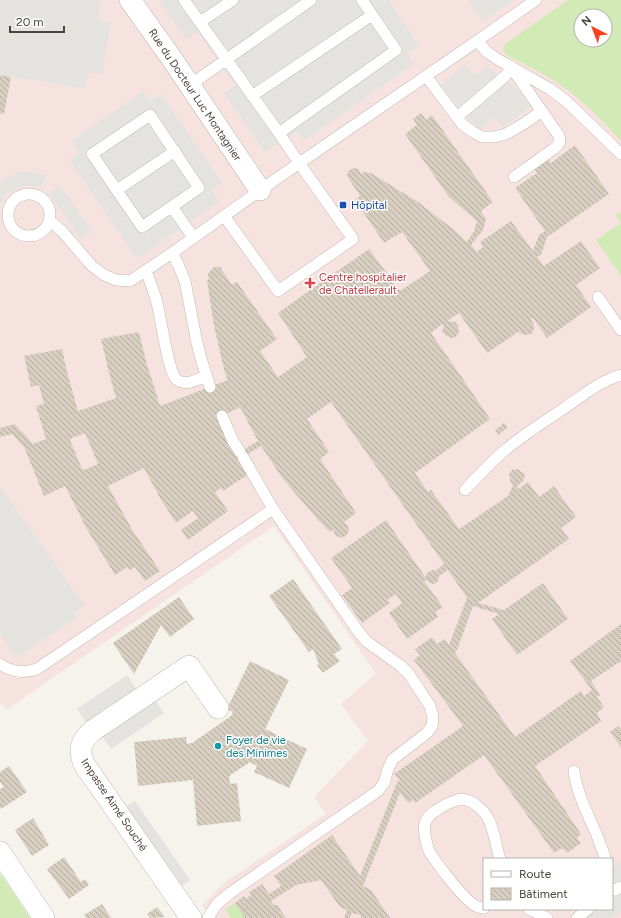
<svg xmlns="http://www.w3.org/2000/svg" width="621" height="918" font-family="Figtree,sans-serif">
<defs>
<pattern id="building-back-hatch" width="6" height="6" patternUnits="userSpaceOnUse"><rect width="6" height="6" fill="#d8cfc1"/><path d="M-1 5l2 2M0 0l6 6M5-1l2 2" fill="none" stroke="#b1aa9e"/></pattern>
</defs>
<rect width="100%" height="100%" fill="#f6f3ec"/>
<path fill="#f6e3e0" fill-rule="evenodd" d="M0 0H621V918H211L202 905 224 883 326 814 314 797 368 741 341 704 376 674 274 526 6 710 0 701ZM581 16H605V40H581ZM484 859H612V909H484Z"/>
<path fill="#d2eab5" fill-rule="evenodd" d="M568 0H621V141C602 120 583 100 559 84 543 72 523 64 505 54L503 47 508 42ZM581 16H605V40H581Z
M621 212V276L596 240 621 223 615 215Z
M1 874 30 918H0V875Z
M235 903 245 918H231L225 909Z"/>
<path fill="#e5e3e0" d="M0 0H92L101 2 98 19 111 22 102 75 88 72 85 89 0 74Z
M159 0H389L419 46 407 54 414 64 304 141 297 131 265 153 224 93 235 85 198 32 186 39Z
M468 0H515L483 21Z
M465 64 474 75 486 66 513 85 531 106 503 127 495 117 479 130 440 85Z
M143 91 150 101 161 94 222 183 212 190 220 201 137 259 69 160 79 152 71 141Z
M20 172H34L47 176 41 188 33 186H23L14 189 7 194 2 201 0 206V183L8 177Z
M59 185 93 231 81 239 49 194Z
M0 486 85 606 74 613 77 618 17 658 0 634Z
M127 675 137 690 87 724 77 709Z
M154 699 164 713 111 749 101 735Z
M135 801 190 880 179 888 124 808Z
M621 861V911L611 918H577L588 909H612V868Z"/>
<path fill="url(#building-back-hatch)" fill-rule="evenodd" d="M0 75 11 77 4 114H0Z
M421 113 426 120 432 115 493 202 481 211 486 219 483 230 471 245 477 252 483 247 480 242 511 221 533 251 539 235 545 231 515 188 537 173 534 168 547 158 551 163 575 145 609 194 547 237 541 255 537 257 544 266 581 241 600 268 576 285 591 307 547 338 533 318 531 319 534 325V329L531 334 524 335 518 332 487 353 459 313 447 321 455 322 458 326 459 332 456 337 451 338 446 336 442 331 444 326 442 324 431 333 461 376 490 419 415 473 428 492 431 490 459 529 508 496 513 485 510 481 509 474 512 470 518 469 523 473 525 476 523 481 517 486 518 489 528 482 539 497 554 486 576 517 561 528 569 539 478 603 504 610 543 583 568 619 517 655 492 619 499 614 473 606 457 650 455 653 515 737 581 691 584 696 592 690 570 661 621 624V661L591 681 600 695 597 697 604 707 597 713 601 721 535 766 581 834 577 838 581 843 567 853 562 848 554 853 484 755 415 803 413 800 408 803 400 793 363 886 371 890 390 918H361L360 915 352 913 350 918H344L347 910 340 907 321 880 296 885 271 901 274 905H277L286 918H245L235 903 244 896 246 899 251 895 249 892 262 884 269 894 281 886 274 876 332 835 360 876 397 782 400 780 394 774 463 726 414 660 420 655 415 649 432 637 437 644 445 639 449 645 467 598 448 570 439 576 438 581 436 583 433 584 430 583 426 580 424 581 443 607 435 612 438 617 407 639 389 613 402 603 396 594 387 600 390 603 362 623 342 595 352 588 331 558 386 520 426 578V574L428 572 433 570 435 571 444 564 331 402 307 419 329 452 320 459 356 513 344 522 348 526 349 530 347 535 342 538 336 536 333 530 330 532 318 520 283 479 261 446 239 459 249 474 223 491 221 488 215 492 228 511 188 540 181 530 198 518 193 511 176 523 160 498 144 468 108 486 133 531 160 571 145 581 135 567 130 570 127 567 115 575 88 531 65 486 44 496 24 447 12 434 0 437V428L15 424 33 444 46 439 36 406 44 404 39 385 31 387 24 356 62 349 67 372 78 411 116 398 108 369 101 339 139 332 146 361 160 406 228 380 225 373 214 326 207 281 209 279 208 273 214 267H220L232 285 237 282 277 339 260 351 278 377 307 357 278 313 306 293 369 249 400 291 430 271 402 232 384 243 355 200 360 196 347 176 348 172 352 168 359 169 360 173 362 174 363 172 371 173 418 202 453 229 467 242 474 231 477 221 449 197 405 134 417 125 413 119ZM240 407 258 441 240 452 218 418ZM85 433 98 464 84 470 82 469 70 440 72 438Z
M504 423 508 427 498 435 495 430Z
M293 579 342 649 334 654 340 661 323 673 317 665 319 664 313 649 309 652 269 596Z
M179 597 194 619 170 637 161 625 134 674 113 643Z
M250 661 289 680 265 729 307 749 289 788 254 772 257 766 250 762 229 776 230 784 237 783 241 821 197 826 193 780 138 786 134 742 186 737 187 744 192 743 231 716 233 712 227 709Z
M618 726 621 729V747L610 732Z
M9 766 27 792 1 809 0 807V789L4 787 0 782V772Z
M33 818 49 845 32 856 15 830Z
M64 857 81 882 85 879 89 885 69 899 47 869Z
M102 904 111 918H86L84 915Z
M157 907 165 917 150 918 147 914Z"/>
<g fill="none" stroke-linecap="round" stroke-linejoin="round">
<defs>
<path id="lane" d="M184 0 279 133 299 163 353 239 278 291 224 216
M200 22 233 0
M477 41 536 0
M426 76 462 124 473 132 482 137H494L506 134 525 123 542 111
M190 85 311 0
M252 96 372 15
M150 115 199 188 142 227 92 154Z
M457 117 503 78 508 73 511 67 559 136C561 141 559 144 555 148L514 177
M279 133 396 50 362 0
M117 190 175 151
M8 215a21 21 0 1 1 42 0a21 21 0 1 1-42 0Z
M172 207 193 237
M50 221 62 231 91 265 104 275 116 280 130 281 172 253 279 177 477 41 487 52 499 60 550 89 566 101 621 154
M172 253 178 264 185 281 197 343 202 362 210 387
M146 271C150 281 154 292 157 303 161 317 168 373 177 380 186 386 197 380 206 376
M598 297 621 330
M222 416 233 441 240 452
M243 457 273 509
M465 490C477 477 490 463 504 451 523 435 545 421 566 407 583 395 600 381 621 375
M0 664C12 672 23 674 37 669L273 509 358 631 366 641 401 666 409 674 430 706 433 717 432 726 427 733 393 759 388 769 384 783 378 791 230 893 217 904 208 918
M574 771C577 795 589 816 598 838 600 845 604 852 605 859
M612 890H615L621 887
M484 908C483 908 479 907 478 907 465 902 438 865 430 853 427 847 423 830 425 823 427 815 438 809 445 805 458 799 464 796 476 805 494 817 494 840 500 859
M529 909 547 918
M577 918 588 909"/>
<path id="street" d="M130 0 172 59 260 190
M0 852 44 918
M191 918 84 764C78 749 81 742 92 731L189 666 218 708"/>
</defs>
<use href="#lane" stroke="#c2bbae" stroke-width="12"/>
<use href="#street" stroke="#c2bbae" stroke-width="22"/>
<use href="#lane" stroke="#fff" stroke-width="11"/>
<use href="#street" stroke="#fff" stroke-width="21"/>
</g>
<rect fill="#1a4fb4" stroke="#fff" stroke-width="1.5" x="339" y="201" width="8" height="8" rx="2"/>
<path fill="#e0444e" stroke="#fff" stroke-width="1.5" d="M308 277h4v4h4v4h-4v4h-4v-4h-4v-4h4z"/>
<circle fill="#0f9aa8" stroke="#fff" stroke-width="1.5" cx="218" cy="746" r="4"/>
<g text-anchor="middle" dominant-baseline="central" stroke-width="3" stroke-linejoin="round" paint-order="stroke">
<g font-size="11" fill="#4b4439" stroke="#fff">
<text transform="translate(195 95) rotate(56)">Rue du Docteur Luc Montagnier</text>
<text transform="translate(114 805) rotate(56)">Impasse Aimé Souché</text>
</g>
<g font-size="11" fill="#164399" stroke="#fff" text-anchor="start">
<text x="351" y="205">Hôpital</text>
</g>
<g font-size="11" fill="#be3a42" stroke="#fff" text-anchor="start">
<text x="319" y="277">Centre hospitalier<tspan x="319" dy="13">de Chatellerault</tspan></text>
</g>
<g font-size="11" fill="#0d838f" stroke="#fff" text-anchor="start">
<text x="226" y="740">Foyer de vie<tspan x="226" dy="13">des Minimes</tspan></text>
</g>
</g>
<rect x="483" y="858" width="130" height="52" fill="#ffffff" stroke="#b7b4b0"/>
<rect x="491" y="871" width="20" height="6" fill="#ffffff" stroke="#b7b4b0"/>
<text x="519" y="878" font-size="12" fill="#4b4439">Route</text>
<rect x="491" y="888" width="20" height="12" fill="url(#building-back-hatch)" stroke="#b7b4b0"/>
<text x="519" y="898" font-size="12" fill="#4b4439">Bâtiment</text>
<g transform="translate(593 28) rotate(318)"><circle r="19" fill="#ffffff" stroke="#b7b4b0"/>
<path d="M0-3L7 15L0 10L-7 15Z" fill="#fc3f1d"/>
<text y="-6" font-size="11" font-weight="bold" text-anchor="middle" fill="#4b4439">N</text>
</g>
<path d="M10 26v6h54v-6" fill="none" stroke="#4b4439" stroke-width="2"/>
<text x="16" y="26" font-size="12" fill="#4b4439" stroke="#ffffff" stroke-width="3" paint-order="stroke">20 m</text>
</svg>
